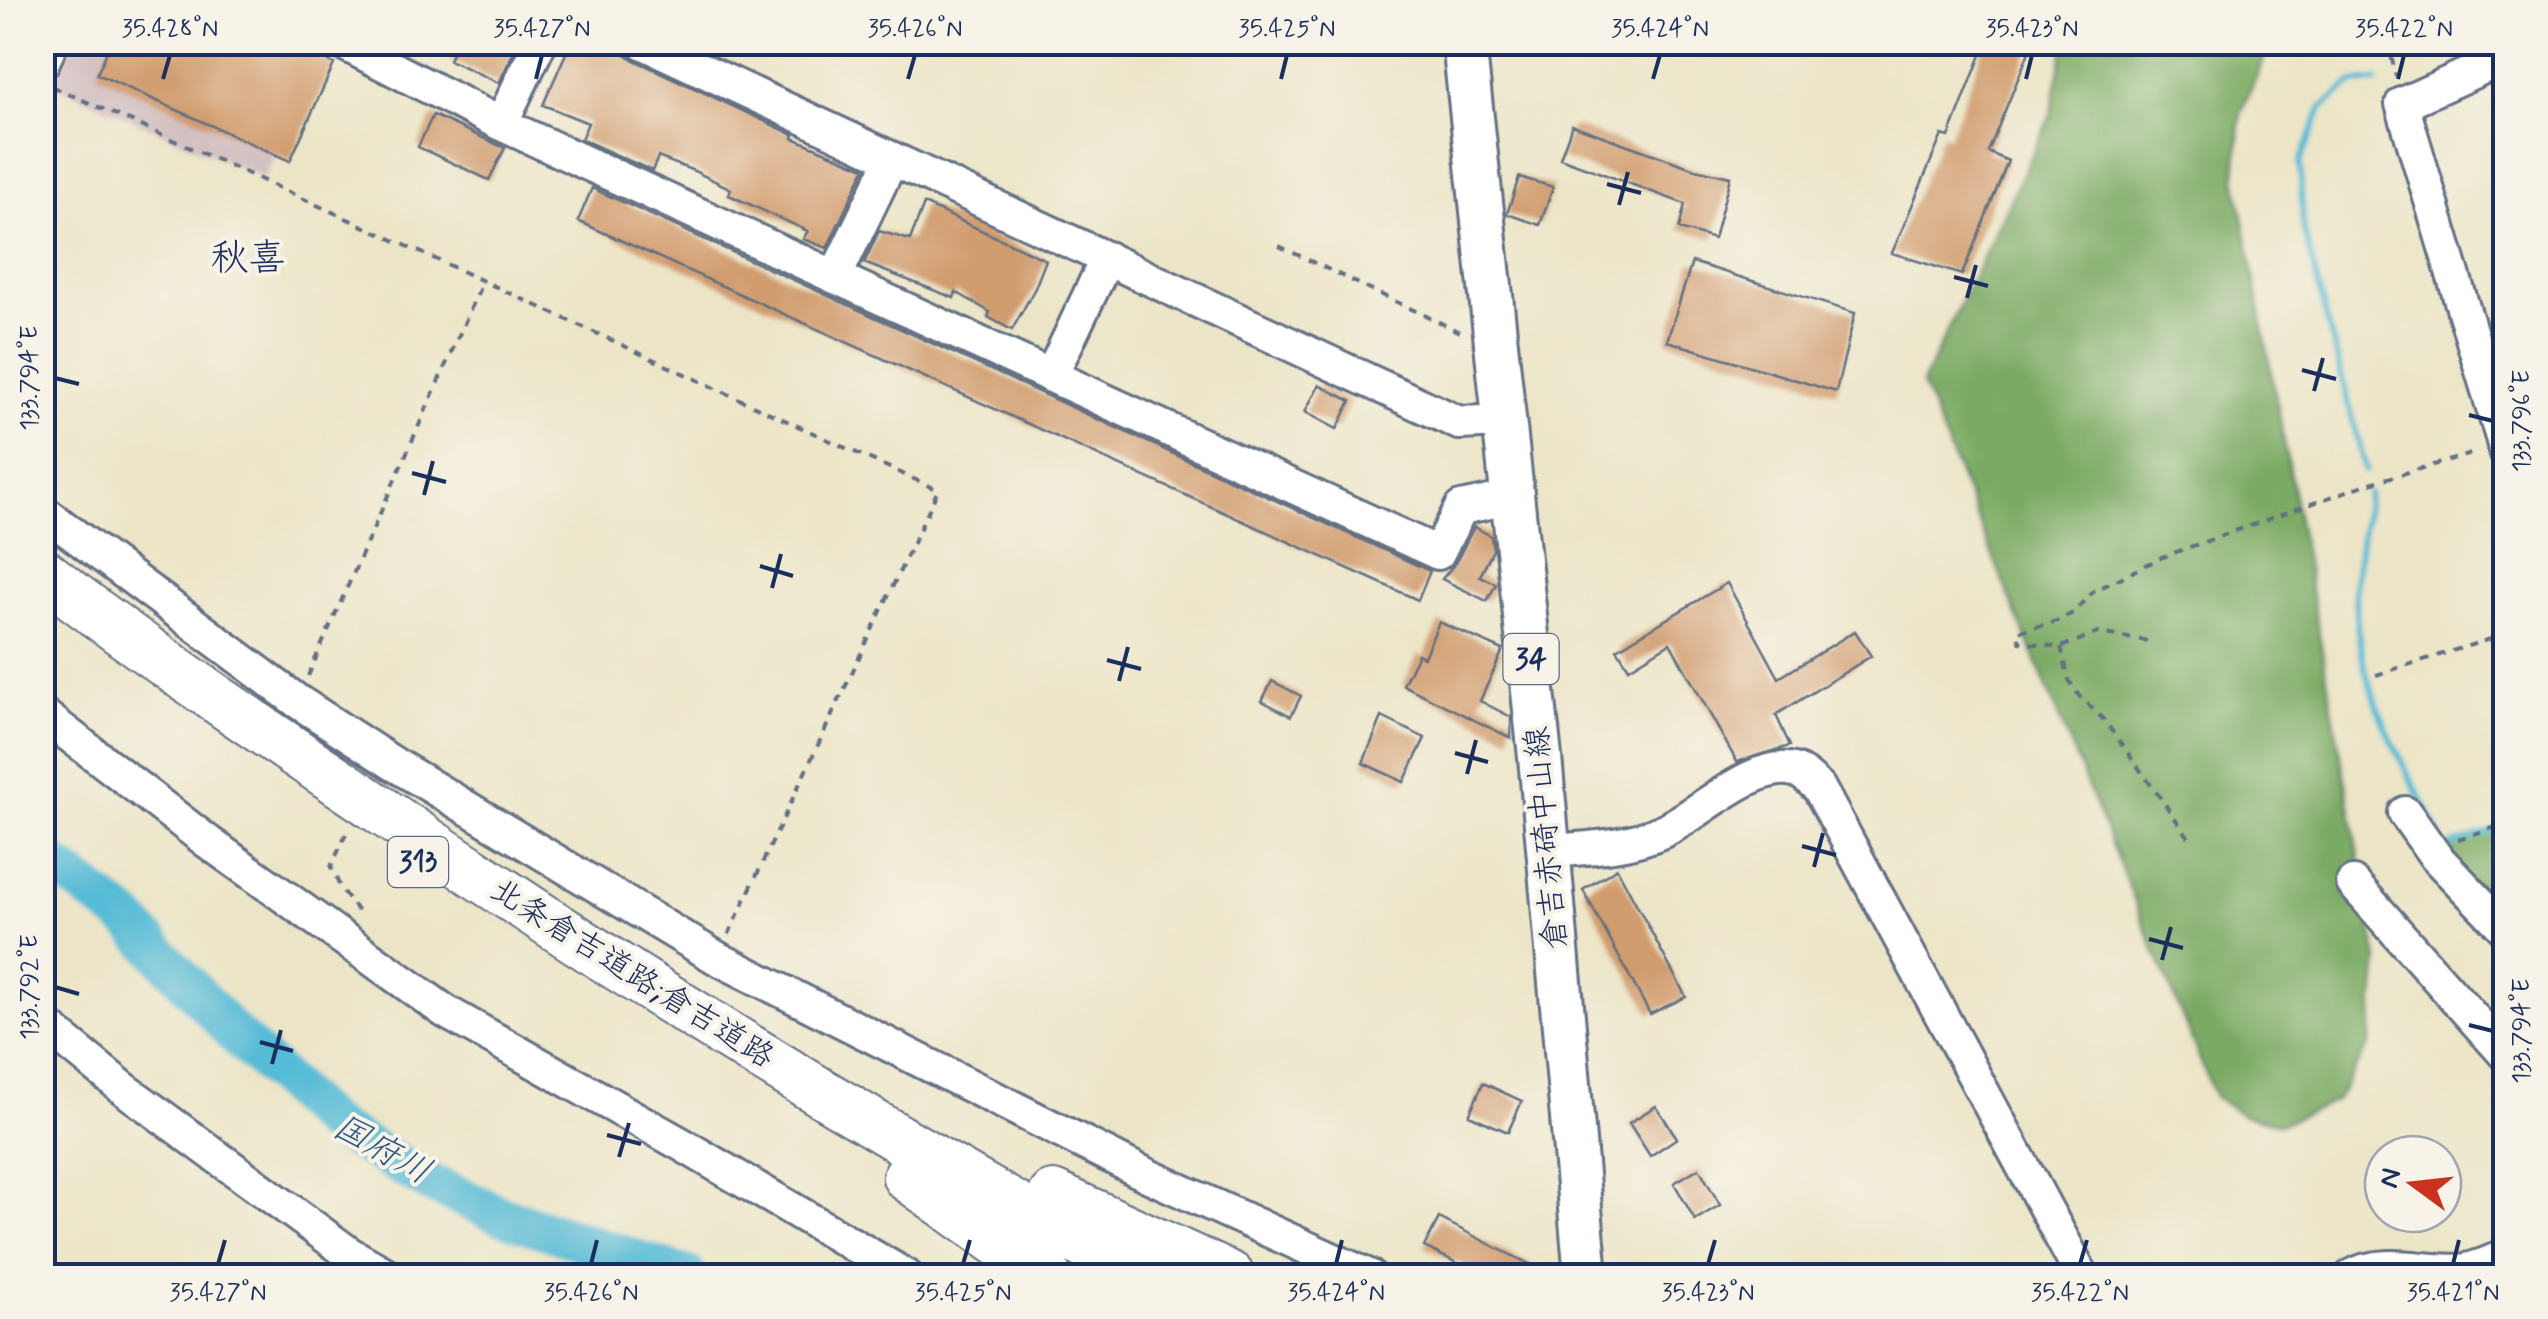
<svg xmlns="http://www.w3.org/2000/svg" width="2548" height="1319" font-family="Mynerve,'Klee One',sans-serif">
<rect width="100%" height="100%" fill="#f7f3e8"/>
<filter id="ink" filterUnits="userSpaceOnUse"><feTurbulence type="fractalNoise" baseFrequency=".01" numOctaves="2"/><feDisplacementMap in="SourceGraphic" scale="20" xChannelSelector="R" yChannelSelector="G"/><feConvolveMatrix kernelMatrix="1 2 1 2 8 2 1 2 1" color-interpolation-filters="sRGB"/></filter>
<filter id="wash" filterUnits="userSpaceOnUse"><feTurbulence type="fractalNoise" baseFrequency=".0048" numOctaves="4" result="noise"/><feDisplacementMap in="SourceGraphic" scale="40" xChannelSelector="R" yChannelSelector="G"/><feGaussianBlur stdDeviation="2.25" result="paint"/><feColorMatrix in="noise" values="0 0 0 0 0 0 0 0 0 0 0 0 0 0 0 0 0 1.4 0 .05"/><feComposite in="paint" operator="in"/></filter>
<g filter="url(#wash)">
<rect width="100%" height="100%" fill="#ece5c7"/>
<path fill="#d2bfc1" d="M43 43H331L264 178 43 80Z"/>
<path fill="#7aaa64" stroke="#4a6c61" stroke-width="2.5" d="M2065 43H2271L2241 112 2236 177 2378 960 2370 1044 2336 1101 2281 1124 2243 1115 2216 1099 1922 384 2050 117Z
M2505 828V923L2437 848Z"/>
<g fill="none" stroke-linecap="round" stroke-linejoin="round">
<path stroke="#57bbd6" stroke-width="6" d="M2366 471 2303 227 2300 163 2322 108 2352 83 2377 81
M2368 494C2364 527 2355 562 2355 595 2357 689 2398 753 2439 834
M2450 845 2506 827"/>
<path stroke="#57bbd6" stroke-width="40" d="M42 856 129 920 233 1033 332 1126 432 1184 503 1216 688 1276"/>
</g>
<g id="blocks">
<path fill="#d19c6e" d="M111 42H293L334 64 290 161 97 74Z
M457 42H518L499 83 449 60Z
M571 42H595L617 48 634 60 794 135 793 138 865 168 827 248 803 239 808 231 729 195 731 189 694 171 658 157 652 171 581 139 588 123 543 105Z
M1986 42H2033L1988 152 2008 161 1962 275 1892 253 1942 135 1949 137Z
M433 115 505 148 489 180 418 147Z
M1572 125 1695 169 1730 177 1714 239 1679 229 1685 204 1560 158Z
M1519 177 1553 187 1540 225 1507 214Z
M592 188 1430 571 1418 600 578 221Z
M924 204 1046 260 1035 288 1012 330 988 317 990 312 956 292 954 298 864 263 879 231 910 240Z
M1692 262 1855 313 1836 392 1667 341Z
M1319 385 1351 401 1337 429 1305 412Z
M1474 527 1491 536 1493 550 1480 576 1496 584 1487 601 1442 579 1456 562Z
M1727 583 1779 678 1855 631 1871 656 1776 715 1790 746 1737 762 1670 643 1629 668 1617 649Z
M1439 622 1503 650 1480 701 1511 717V738L1403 685 1418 654 1424 657Z
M1272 681 1301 696 1291 716 1262 701Z
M1382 717 1425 738 1404 782 1363 763Z
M1617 868 1686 997 1650 1014 1583 890Z
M1483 1083 1522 1101 1508 1132 1469 1115Z
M1656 1106 1677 1138 1650 1156 1629 1123Z
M1699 1168 1720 1205 1695 1220 1674 1183Z
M1439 1218 1501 1250 1554 1276H1484L1424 1247Z"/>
</g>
</g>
<g filter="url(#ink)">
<use href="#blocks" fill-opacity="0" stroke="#646f83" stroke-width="2.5"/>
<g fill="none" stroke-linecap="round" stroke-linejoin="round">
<defs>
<path id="minor" d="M341 42 501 124 1438 553 1461 508 1514 497
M642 42 1459 423 1506 421
M2506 57 2402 104 2506 451
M42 63 52 42
M501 124 540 42
M835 277 892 159
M1051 376 1107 258
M42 511 297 701 394 764 717 958 1149 1176 1369 1276
M42 714 208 842 446 1012 681 1144 906 1276
M2405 813 2436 857 2506 930
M1548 851C1585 848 1629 847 1663 831 1699 815 1754 760 1794 770 1803 772 1812 782 1819 788L2082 1276
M2353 883 2506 1055
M42 1022 123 1088 350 1254 389 1276
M2352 1276C2386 1257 2430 1275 2466 1270 2479 1268 2493 1261 2506 1256"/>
<path id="major" d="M1464 42 1540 757 1586 1276"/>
<path id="highway" d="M42 572C151 657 268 734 382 811 628 978 881 1135 1142 1276
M907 1177 1047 1276
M1053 1195 1230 1276"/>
</defs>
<use href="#minor" stroke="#646f83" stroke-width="38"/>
<use href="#major" stroke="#646f83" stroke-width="48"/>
<use href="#highway" stroke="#646f83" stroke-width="52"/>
<path stroke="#646f83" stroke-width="4" stroke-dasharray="8 8" stroke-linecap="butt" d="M2388 42 2396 77
M53 87C350 217 643 356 938 490L728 936
M1279 246 1464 334
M2147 641 2098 633 2061 647 2020 642 2017 632 2057 621 2073 613 2092 592 2162 557 2367 484 2478 452
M2061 647 2069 680 2079 696 2104 720 2193 843
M2376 675 2506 634
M308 676 482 283
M346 834 331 867 341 889 362 917
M2458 839 2506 824"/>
<use href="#minor" stroke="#fff" stroke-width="32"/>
<use href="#major" stroke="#fff" stroke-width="42"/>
<use href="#highway" stroke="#fff" stroke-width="48"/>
</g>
</g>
<path fill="none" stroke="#1b2f5e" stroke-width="4" d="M163 79 170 55M536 79 542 55M908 79 915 55M1281 79 1287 55M1653 79 1660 55M2026 79 2032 55M2398 79 2404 55M1607 184 1641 193M1619 205 1628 172M1954 277 1988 286M1967 298 1976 265M2302 370 2336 379M55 378 79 384M2314 391 2323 358M2469 415 2493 421M412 473 446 482M424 495 433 461M760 566 793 576M772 588 781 554M1107 660 1141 669M1119 681 1128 647M1455 753 1488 762M1467 774 1476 740M1802 846 1836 855M1814 867 1823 833M2149 939 2183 948M2162 960 2171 927M55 987 79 994M2469 1025 2493 1031M260 1042 293 1051M272 1064 281 1030M607 1135 641 1144M619 1157 629 1123M218 1264 225 1240M591 1264 597 1240M963 1264 970 1240M1336 1264 1342 1240M1708 1264 1715 1240M2080 1264 2087 1240M2453 1264 2459 1240"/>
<g text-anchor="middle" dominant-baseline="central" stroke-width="8" stroke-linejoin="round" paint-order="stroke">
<g fill="#f7f3e8" stroke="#5d6a87" stroke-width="2.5">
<rect x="1503.5" y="634" width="55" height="50" rx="8"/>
<rect x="388" y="837" width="60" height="50" rx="8"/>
</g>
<g font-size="30" font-weight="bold" fill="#1b2f5e">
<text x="1531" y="659">34</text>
<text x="418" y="862">313</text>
</g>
<g font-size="32" fill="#1b2f5e" stroke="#f7f3e8">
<text transform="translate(1547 838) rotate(-95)">倉吉赤碕中山線</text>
<text transform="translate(632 974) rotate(32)">北条倉吉道路;倉吉道路</text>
</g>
<g font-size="35" font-style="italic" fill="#2d5982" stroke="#f7f3e8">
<text transform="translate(382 1150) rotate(29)">国府川</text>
</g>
<g font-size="38" fill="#1b2f5e" stroke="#f7f3e8">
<text x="248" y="259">秋喜</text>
</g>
</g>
<rect width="2548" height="1319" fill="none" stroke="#f7f3e8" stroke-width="110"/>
<g transform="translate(2413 1184) rotate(285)"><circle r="48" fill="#f7f3e8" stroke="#9fa5b1" stroke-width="2.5"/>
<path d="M0-8L18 38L0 25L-18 38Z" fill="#c8321e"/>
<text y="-15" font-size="28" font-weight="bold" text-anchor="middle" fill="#1b2f5e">N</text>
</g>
<rect x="55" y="55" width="2438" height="1209" fill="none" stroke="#1b2f5e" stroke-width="4"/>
<g font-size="25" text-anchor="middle" fill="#1b2f5e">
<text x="170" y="36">35.428°N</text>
<text x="542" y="36">35.427°N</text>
<text x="915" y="36">35.426°N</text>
<text x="1287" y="36">35.425°N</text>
<text x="1660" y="36">35.424°N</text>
<text x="2032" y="36">35.423°N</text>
<text x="2404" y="36">35.422°N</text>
<text transform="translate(28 378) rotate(-90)" y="9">133.794°E</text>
<text transform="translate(2520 421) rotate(-90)" y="9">133.796°E</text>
<text transform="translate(28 987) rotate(-90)" y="9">133.792°E</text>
<text transform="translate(2520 1031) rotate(-90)" y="9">133.794°E</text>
<text x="218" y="1300">35.427°N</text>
<text x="591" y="1300">35.426°N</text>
<text x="963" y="1300">35.425°N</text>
<text x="1336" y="1300">35.424°N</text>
<text x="1708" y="1300">35.423°N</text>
<text x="2080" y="1300">35.422°N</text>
<text x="2453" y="1300">35.421°N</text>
</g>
</svg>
